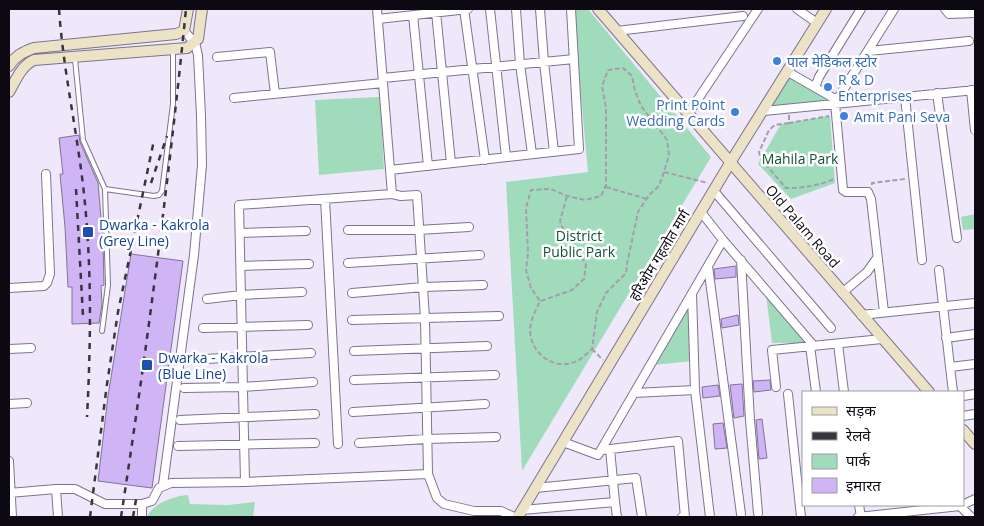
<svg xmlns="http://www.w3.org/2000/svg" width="984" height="526" font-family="'Open Sans','Noto Sans Devanagari',sans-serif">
<rect width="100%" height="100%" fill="#efe8fb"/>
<path fill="#a0dcbc" d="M573 9H588L711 157 522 471 506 182 588 172Z
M789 77 833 101 772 106Z
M380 97 384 169 319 175 315 100Z
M830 116 835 183 791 199 758 164 781 124Z
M975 214V229L963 230 961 217Z
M766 295 809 343H772Z
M690 302 692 361 654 365Z
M188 495 190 504 228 505 255 502 253 517H147C153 503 174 496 188 495Z"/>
<path fill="#cfb4f6" stroke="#807491" d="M79 135 80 142 98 183 103 241 104 285 101 286 102 304 99 323 72 324V287H68L65 227 60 174H63L59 138Z
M131 254 183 261 152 488 98 481 108 396Z
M736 266V277L715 279 714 269Z
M738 315 739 325 722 328 721 319Z
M770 380 771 390 754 392 753 381Z
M742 384 744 416 734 418 730 385Z
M718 385 720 396 703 398 702 387Z
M762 419 767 458 759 459 756 420Z
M723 423 727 448 715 449 713 424Z"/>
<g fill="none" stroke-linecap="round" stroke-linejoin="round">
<defs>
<path id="lane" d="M75 59 83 140 105 189
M102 331 108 285 105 189 154 196 159 195 162 191 173 104V51"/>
<path id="street" d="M377 9 392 194
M464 9 485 160
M490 9 506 157
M516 9 520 64 532 154
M540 9 544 62 554 152
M797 9 817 23
M945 9 949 14 975 13
M436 12 451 163
M413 15 428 166
M378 19 468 9
M617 31 743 16
M869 51 969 41
M217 57 270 52 275 94
M788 72 837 100
M383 78 574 59
M815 87 819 77 861 9
M971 90 975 130
M937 93 957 238
M905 97 922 260
M234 98 383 83
M764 111 975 90
M688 114 758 9
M390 170 579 149 571 9
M714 191 831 328
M325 199 338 444
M701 212 723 240 814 346
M348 230H418L469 227
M240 233 306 231
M741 260 750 420 758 513
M348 263 480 255
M241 266 309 264
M708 266 741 514
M939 270 950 367 975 364
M9 288 44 286 47 283 50 274 46 174
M352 293 424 287 483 285
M842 293 867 272 877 258
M692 294 695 390 710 517
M207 299 241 295 302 292
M884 312 871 199 868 192H846L843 190 835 103 894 9
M861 315 975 303
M352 320 499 316
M203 328 308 325
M946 338 975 334
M838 344 844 392
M810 346 816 392
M9 349 31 348
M354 351 487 346
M188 360 311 353
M950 367 953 392
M354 380 495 375
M776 387 772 350 882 339
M184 388 243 387 313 382
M634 393 695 390
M788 394 801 517
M963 396 975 394
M9 404 27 403
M353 412 485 404
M963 416 975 414
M180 420 315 414
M563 442 598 455 723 240
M359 443 427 439 496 437
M178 446 315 443
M602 450 678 441 685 517H682
M9 461 12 517
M245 482 239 205 392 194 401 196 417 195 425 318 428 474 437 498 444 504 474 511H501L514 517
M163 485 194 255 202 165 201 116 198 55 195 43 184 31
M535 488 636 478 642 517
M56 489 58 517
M9 493 56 489H75L105 504H142L152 501 159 488 171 483 245 482 428 474
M615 502 617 517
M142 504V517
M859 505 861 517
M960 506 971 517
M522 510 615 502 610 449
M858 517 960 506 975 499"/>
<path id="secondary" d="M598 9 929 392
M9 66C15 56 23 52 34 48L176 34 184 31 188 9
M9 92C16 80 21 66 34 60L187 48 198 39 202 9
M963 430 975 444
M518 517 730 163 826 9"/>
</defs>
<use href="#lane" stroke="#7e738f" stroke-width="6"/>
<use href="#street" stroke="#7e738f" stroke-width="10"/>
<use href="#secondary" stroke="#7e738f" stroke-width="12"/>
<path stroke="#a39dad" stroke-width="2" stroke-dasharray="5 2.5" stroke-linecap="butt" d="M789 115V123L829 116
M789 123 775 125 769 130 759 152 761 159 786 188C803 188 818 186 834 179
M664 172 659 186 649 195 638 212 627 264 626 273 606 293 597 312 592 349C587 353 582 359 577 361 552 373 525 349 531 323 533 315 537 308 540 301L531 288 526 270 528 253 526 208 531 190 551 189 567 196 585 200 601 196 606 185V108L602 86 608 70 623 68 632 76 635 91 641 106 667 140 669 155 664 172 708 183
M872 185V183L905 179
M606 187 647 199
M541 301 572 290 584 279 586 265 580 254 565 234 560 221 567 196
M592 349 603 360"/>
<use href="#lane" stroke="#fff" stroke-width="4"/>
<use href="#street" stroke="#fff" stroke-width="8"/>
<use href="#secondary" stroke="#ece2c6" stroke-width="10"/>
<path stroke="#393440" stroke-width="2.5" stroke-dasharray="6 6" stroke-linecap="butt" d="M59 9C63 68 76 126 83 185 92 263 91 339 87 417
M151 183 167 136
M76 189 83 316
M90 517 107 384 118 312 154 140
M121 517C147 348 169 179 186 9
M133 517 137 494"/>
</g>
<g fill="#3f7fe0" stroke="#fff" stroke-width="2">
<circle cx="777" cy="61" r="5"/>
<circle cx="828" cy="87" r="5"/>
<circle cx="735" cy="112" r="5"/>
<circle cx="844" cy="116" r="5"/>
</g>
<g fill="#1a4fb4" stroke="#fff" stroke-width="2">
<rect x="82" y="226" width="12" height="12" rx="2.5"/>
<rect x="141" y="359" width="12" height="12" rx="2.5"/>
</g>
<g text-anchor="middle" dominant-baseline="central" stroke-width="5" stroke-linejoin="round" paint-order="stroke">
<g font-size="14" fill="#366cbe" stroke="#fff" text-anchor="start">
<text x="787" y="61">पाल मेडिकल स्टोर</text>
<text x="838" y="79">R &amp; D<tspan x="838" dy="16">Enterprises</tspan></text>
<text x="725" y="104" text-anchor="end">Print Point<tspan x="725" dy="16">Wedding Cards</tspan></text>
<text x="854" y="116">Amit Pani Seva</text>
</g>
<g font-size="14" fill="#124f36" stroke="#fff">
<text x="800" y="158">Mahila Park</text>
<text x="579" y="235">District<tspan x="579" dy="16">Public Park</tspan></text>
</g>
<g font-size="14" fill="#164399" stroke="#fff" text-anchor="start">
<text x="99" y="224">Dwarka - Kakrola<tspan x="99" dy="16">(Grey Line)</tspan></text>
<text x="158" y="357">Dwarka - Kakrola<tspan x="158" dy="16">(Blue Line)</tspan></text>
</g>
<g font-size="14" fill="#0d0913" stroke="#fff">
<text transform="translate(803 226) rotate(49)">Old Palam Road</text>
<text transform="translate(659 255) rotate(-59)">हरिओम गहलोत मार्ग</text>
</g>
</g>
<rect width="984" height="526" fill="none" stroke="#0d0913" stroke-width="20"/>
<rect x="802" y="391" width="162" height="115" fill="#ffffff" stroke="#9e9da1"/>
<rect x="812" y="407" width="25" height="8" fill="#ece2c6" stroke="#9e9da1"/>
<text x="846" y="416" font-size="15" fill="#0d0913">सड़क</text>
<rect x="812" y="432" width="25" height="8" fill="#393440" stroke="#9e9da1"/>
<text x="846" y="441" font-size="15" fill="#0d0913">रेलवे</text>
<rect x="812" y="454" width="25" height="15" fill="#a0dcbc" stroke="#9e9da1"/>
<text x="846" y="466" font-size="15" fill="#0d0913">पार्क</text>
<rect x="812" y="478" width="25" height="15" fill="#cfb4f6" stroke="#9e9da1"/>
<text x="846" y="491" font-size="15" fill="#0d0913">इमारत</text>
</svg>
